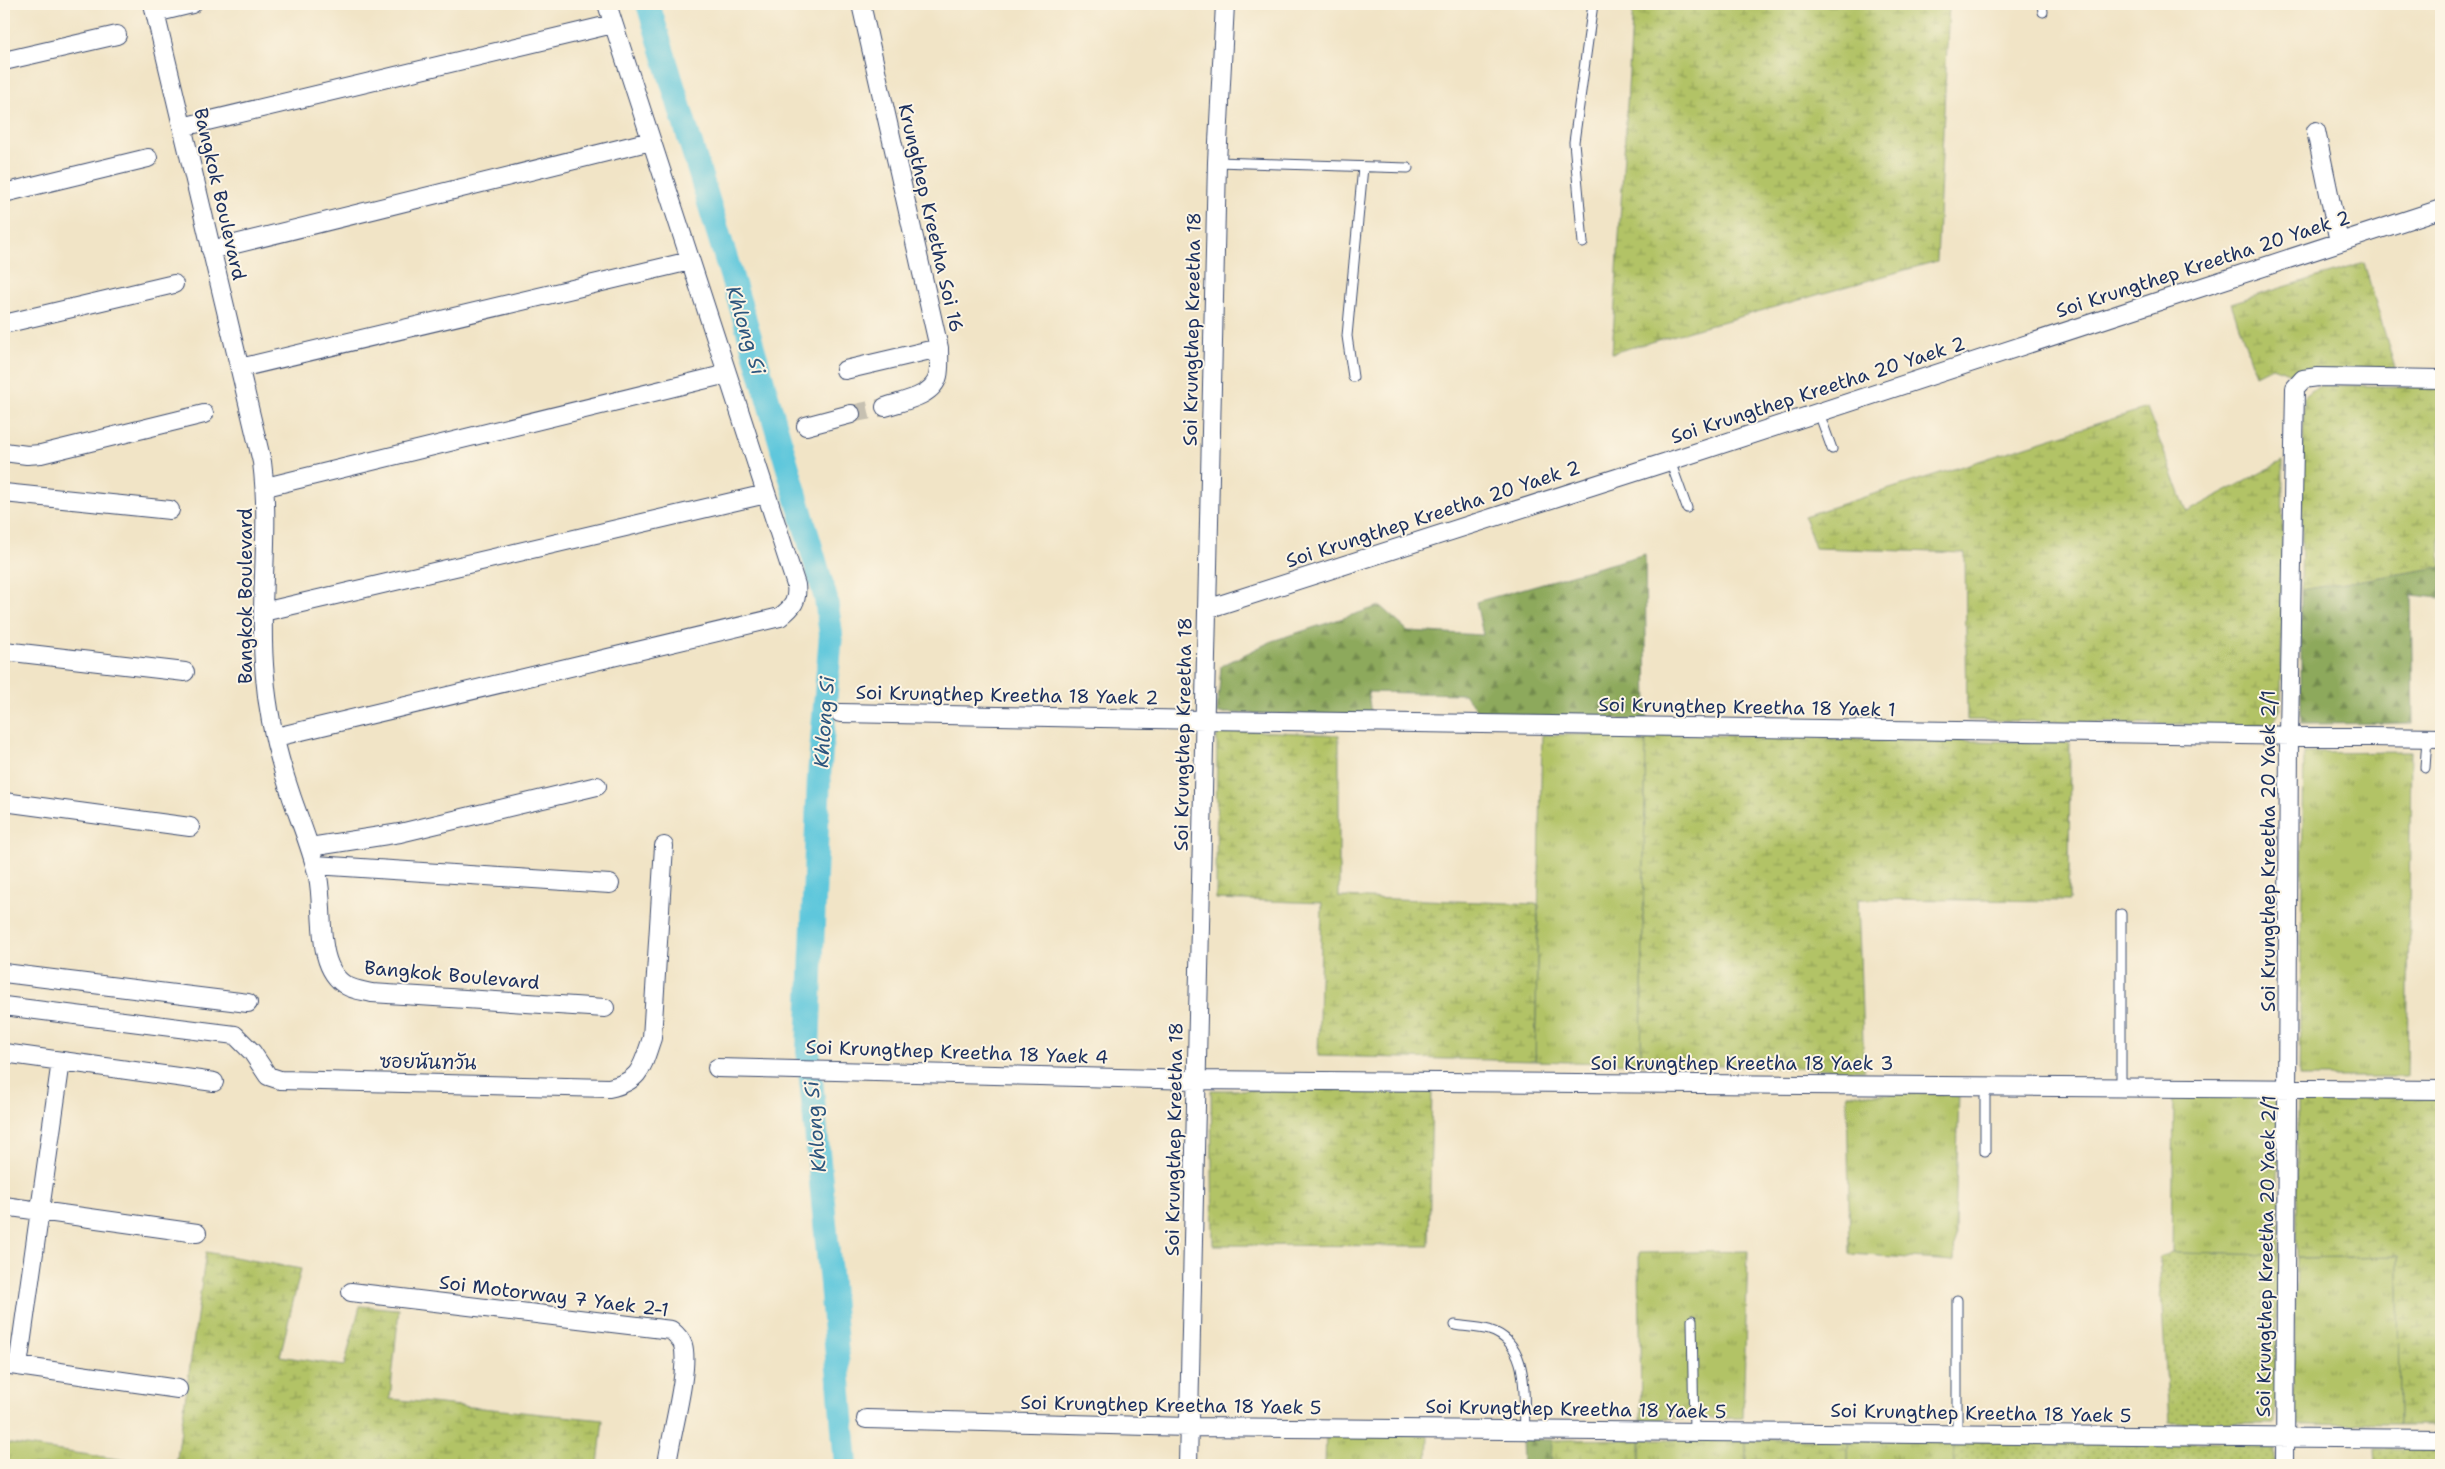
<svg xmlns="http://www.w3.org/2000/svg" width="2445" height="1469" font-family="'Shantell Sans','Playpen Sans Thai',sans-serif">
<defs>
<pattern id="grass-tufts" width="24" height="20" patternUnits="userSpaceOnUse" patternTransform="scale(1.25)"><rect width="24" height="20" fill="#b2c366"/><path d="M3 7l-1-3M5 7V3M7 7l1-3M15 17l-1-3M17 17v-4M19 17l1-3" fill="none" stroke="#909f57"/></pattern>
<pattern id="forest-firs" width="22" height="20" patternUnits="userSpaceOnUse" patternTransform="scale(1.25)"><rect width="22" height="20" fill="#8da95b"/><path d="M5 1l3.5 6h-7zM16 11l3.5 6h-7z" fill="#728a4e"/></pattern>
<pattern id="wetland-marsh" width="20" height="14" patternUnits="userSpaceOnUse" patternTransform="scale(1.25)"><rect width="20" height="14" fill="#b2c366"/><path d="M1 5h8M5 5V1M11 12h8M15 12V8" fill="none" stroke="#909f57"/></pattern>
<pattern id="garden-dots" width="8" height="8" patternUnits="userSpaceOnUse" patternTransform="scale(1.25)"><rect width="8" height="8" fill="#b2c366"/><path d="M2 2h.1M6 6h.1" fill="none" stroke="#909f57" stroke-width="1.8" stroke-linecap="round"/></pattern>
</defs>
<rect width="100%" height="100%" fill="#fcf5e5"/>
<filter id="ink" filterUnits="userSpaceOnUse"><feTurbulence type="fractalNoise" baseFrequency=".02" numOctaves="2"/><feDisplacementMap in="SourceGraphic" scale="10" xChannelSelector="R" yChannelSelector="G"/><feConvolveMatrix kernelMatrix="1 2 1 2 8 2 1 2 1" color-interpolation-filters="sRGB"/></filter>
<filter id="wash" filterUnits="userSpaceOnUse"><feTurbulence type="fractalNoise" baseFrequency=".0096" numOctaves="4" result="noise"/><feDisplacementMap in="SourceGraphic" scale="20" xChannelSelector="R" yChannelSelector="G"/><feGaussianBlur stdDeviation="1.12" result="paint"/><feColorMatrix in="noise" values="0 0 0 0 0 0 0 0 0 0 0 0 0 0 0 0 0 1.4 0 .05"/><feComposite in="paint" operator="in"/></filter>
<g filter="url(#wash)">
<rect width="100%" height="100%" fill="#f1e4c6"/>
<path fill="url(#grass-tufts)" stroke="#667962" d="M1646 734 1641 1064 1535 1061 1542 735Z
M2411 752 2407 1077H2299L2304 753Z
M1959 1093 1954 1261 1850 1254 1847 1094Z
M2265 1095 2280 1109 2278 1255 2172 1253 2174 1096Z
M1748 1251 1743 1418 1641 1420 1639 1253Z
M2398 1256 2399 1425 2292 1424 2297 1258Z
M1326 1433 1428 1435 1427 1465H1325Z
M1640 1439H1746V1465H1640Z
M1848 1439 1954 1440V1465H1848Z
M4 1443 161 1465H4Z"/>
<path fill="url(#forest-firs)" stroke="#546c5c" d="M1645 554 1647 720 1483 717 1464 694 1368 692 1371 715 1217 713 1221 666 1272 641 1380 606 1408 631 1483 635 1476 602Z
M2441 567V598L2411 595 2413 723 2301 724V590Z
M1522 1439 1552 1440 1551 1465H1523Z"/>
<path fill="url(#wetland-marsh)" stroke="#667962" d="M1633 4H1949L1937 261 1612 353Z
M2364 263 2395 368 2291 374 2272 367 2256 375 2231 303Z
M2319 385 2441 387V567L2301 590 2304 397Z
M2147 408 2187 512 2283 461 2281 708 2272 726 1967 720 1965 553 1815 548 1804 516Z
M1217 729 1339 735V897L1538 904 1535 1061 1318 1056 1322 903 1216 899Z
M1646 734 2070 743 2069 901 1858 899 1864 1070 1641 1064Z
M1432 1089 1429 1246 1213 1245 1211 1090Z
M2297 1095 2441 1096V1425H2399L2398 1256 2297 1258Z
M206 1252 301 1269 280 1356 344 1366 360 1306 399 1309 390 1399 603 1420 598 1465H176Z
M1640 1439V1465H1551L1552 1440Z
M1746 1439H1848V1465H1746Z"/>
<path fill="url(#garden-dots)" stroke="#667962" d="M2172 1253 2278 1255 2276 1423H2169L2159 1257Z
M1954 1440 2275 1443V1465H1954Z
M2375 1448 2441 1449V1465H2376Z"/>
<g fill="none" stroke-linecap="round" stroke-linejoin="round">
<path stroke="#5fc7dc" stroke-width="24" d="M648 4 747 327 826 599 831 634 819 776 808 1049 831 1284 846 1465"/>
</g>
</g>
<g filter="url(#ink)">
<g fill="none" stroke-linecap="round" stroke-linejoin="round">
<path stroke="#c6c0b1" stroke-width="18" stroke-dasharray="18 9" stroke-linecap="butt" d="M851 414 885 407"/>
<defs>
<path id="lane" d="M2042 4 2043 12
M1217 162 1408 168
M1583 243 1574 142 1593 4
M1353 377 1347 336 1363 167
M1819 413 1832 449
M1670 461 1687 508
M2425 768 2427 738
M1985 1086V1151
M2121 1087V914
M1692 1320 1694 1432
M1455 1325C1466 1327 1478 1327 1489 1330 1531 1343 1523 1395 1525 1430
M1957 1434V1300"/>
<path id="street" d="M153 4 262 462C271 533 258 605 265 677 268 717 279 760 292 798 301 824 312 850 318 877 325 909 314 968 347 986 354 990 364 991 372 993L605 1008
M155 13 192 4
M4 61 117 35
M182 127 613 24
M2316 131 2339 242
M4 193 148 158
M211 250 651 141
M4 324 174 284
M240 368 690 261
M845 370 939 348 861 4
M885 407C902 401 933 397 938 376 940 367 939 356 939 348
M806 426 851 414
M4 452 27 455 41 454 204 414
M266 487 727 374
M4 493 170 510
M1207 609 1670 461 2441 209
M263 612 766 494
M4 651 185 672
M840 713 1204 720 2441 738
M276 737 780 617C793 607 798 601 796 585L607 4
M4 802 190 827
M310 847 400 833 597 786
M315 865 610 884
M4 973 248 1003
M4 1006 235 1035 252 1052 268 1076 280 1080 609 1088C641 1081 642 1067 652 1038L664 846
M4 1053 214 1082
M717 1068 1196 1080 2441 1090
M4 1206 197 1233
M351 1292 671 1330C677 1335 681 1339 683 1345 690 1369 670 1438 667 1465
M4 1364 178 1389
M18 1366 61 1061
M866 1419 1189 1427 2441 1439
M1188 1465 1217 162 1225 4
M2285 1465 2289 736 2295 388 2303 379 2318 377 2441 379"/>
</defs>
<use href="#lane" stroke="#3b4a6e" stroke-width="11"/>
<use href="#street" stroke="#3b4a6e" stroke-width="20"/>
<use href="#lane" stroke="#fff" stroke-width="9"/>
<use href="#street" stroke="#fff" stroke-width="18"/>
</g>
</g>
<g text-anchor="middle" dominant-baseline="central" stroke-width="4" stroke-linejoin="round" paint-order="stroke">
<g font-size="19" fill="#1b2f5e" stroke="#fcf5e5">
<text transform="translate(220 194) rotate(77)">Bangkok Boulevard</text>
<text transform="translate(931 218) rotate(77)">Krungthep Kreetha Soi 16</text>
<text transform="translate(2203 264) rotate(-18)">Soi Krungthep Kreetha 20 Yaek 2</text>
<text transform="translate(1192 329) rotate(-89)">Soi Krungthep Kreetha 18</text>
<text transform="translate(1818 390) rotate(-18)">Soi Krungthep Kreetha 20 Yaek 2</text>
<text transform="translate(1433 514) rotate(-18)">Soi Krungthep Kreetha 20 Yaek 2</text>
<text transform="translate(245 596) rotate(-90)">Bangkok Boulevard</text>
<text transform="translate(1007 695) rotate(1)">Soi Krungthep Kreetha 18 Yaek 2</text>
<text transform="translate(1747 707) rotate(1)">Soi Krungthep Kreetha 18 Yaek 1</text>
<text transform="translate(1183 734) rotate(-89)">Soi Krungthep Kreetha 18</text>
<text transform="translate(2268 851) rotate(-90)">Soi Krungthep Kreetha 20 Yaek 2/1</text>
<text transform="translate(452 975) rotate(5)">Bangkok Boulevard</text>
<text transform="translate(957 1052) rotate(2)">Soi Krungthep Kreetha 18 Yaek 4</text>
<text transform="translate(428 1062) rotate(1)">ซอยนันทวัน</text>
<text x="1742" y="1063">Soi Krungthep Kreetha 18 Yaek 3</text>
<text transform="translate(1174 1139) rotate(-89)">Soi Krungthep Kreetha 18</text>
<text transform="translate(2266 1256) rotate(-89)">Soi Krungthep Kreetha 20 Yaek 2/1</text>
<text transform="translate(554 1296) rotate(7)">Soi Motorway 7 Yaek 2-1</text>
<text transform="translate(1171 1405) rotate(1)">Soi Krungthep Kreetha 18 Yaek 5</text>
<text transform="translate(1576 1409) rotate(1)">Soi Krungthep Kreetha 18 Yaek 5</text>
<text transform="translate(1981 1413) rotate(1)">Soi Krungthep Kreetha 18 Yaek 5</text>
</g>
<g font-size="20" font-style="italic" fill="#2c557e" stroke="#fcf5e5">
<text transform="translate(746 330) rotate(73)">Khlong Si</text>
<text transform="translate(824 722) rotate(-86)">Khlong Si</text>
<text transform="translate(815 1127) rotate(-95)">Khlong Si</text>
</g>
</g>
<rect width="2445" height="1469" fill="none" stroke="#fcf5e5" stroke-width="20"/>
</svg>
